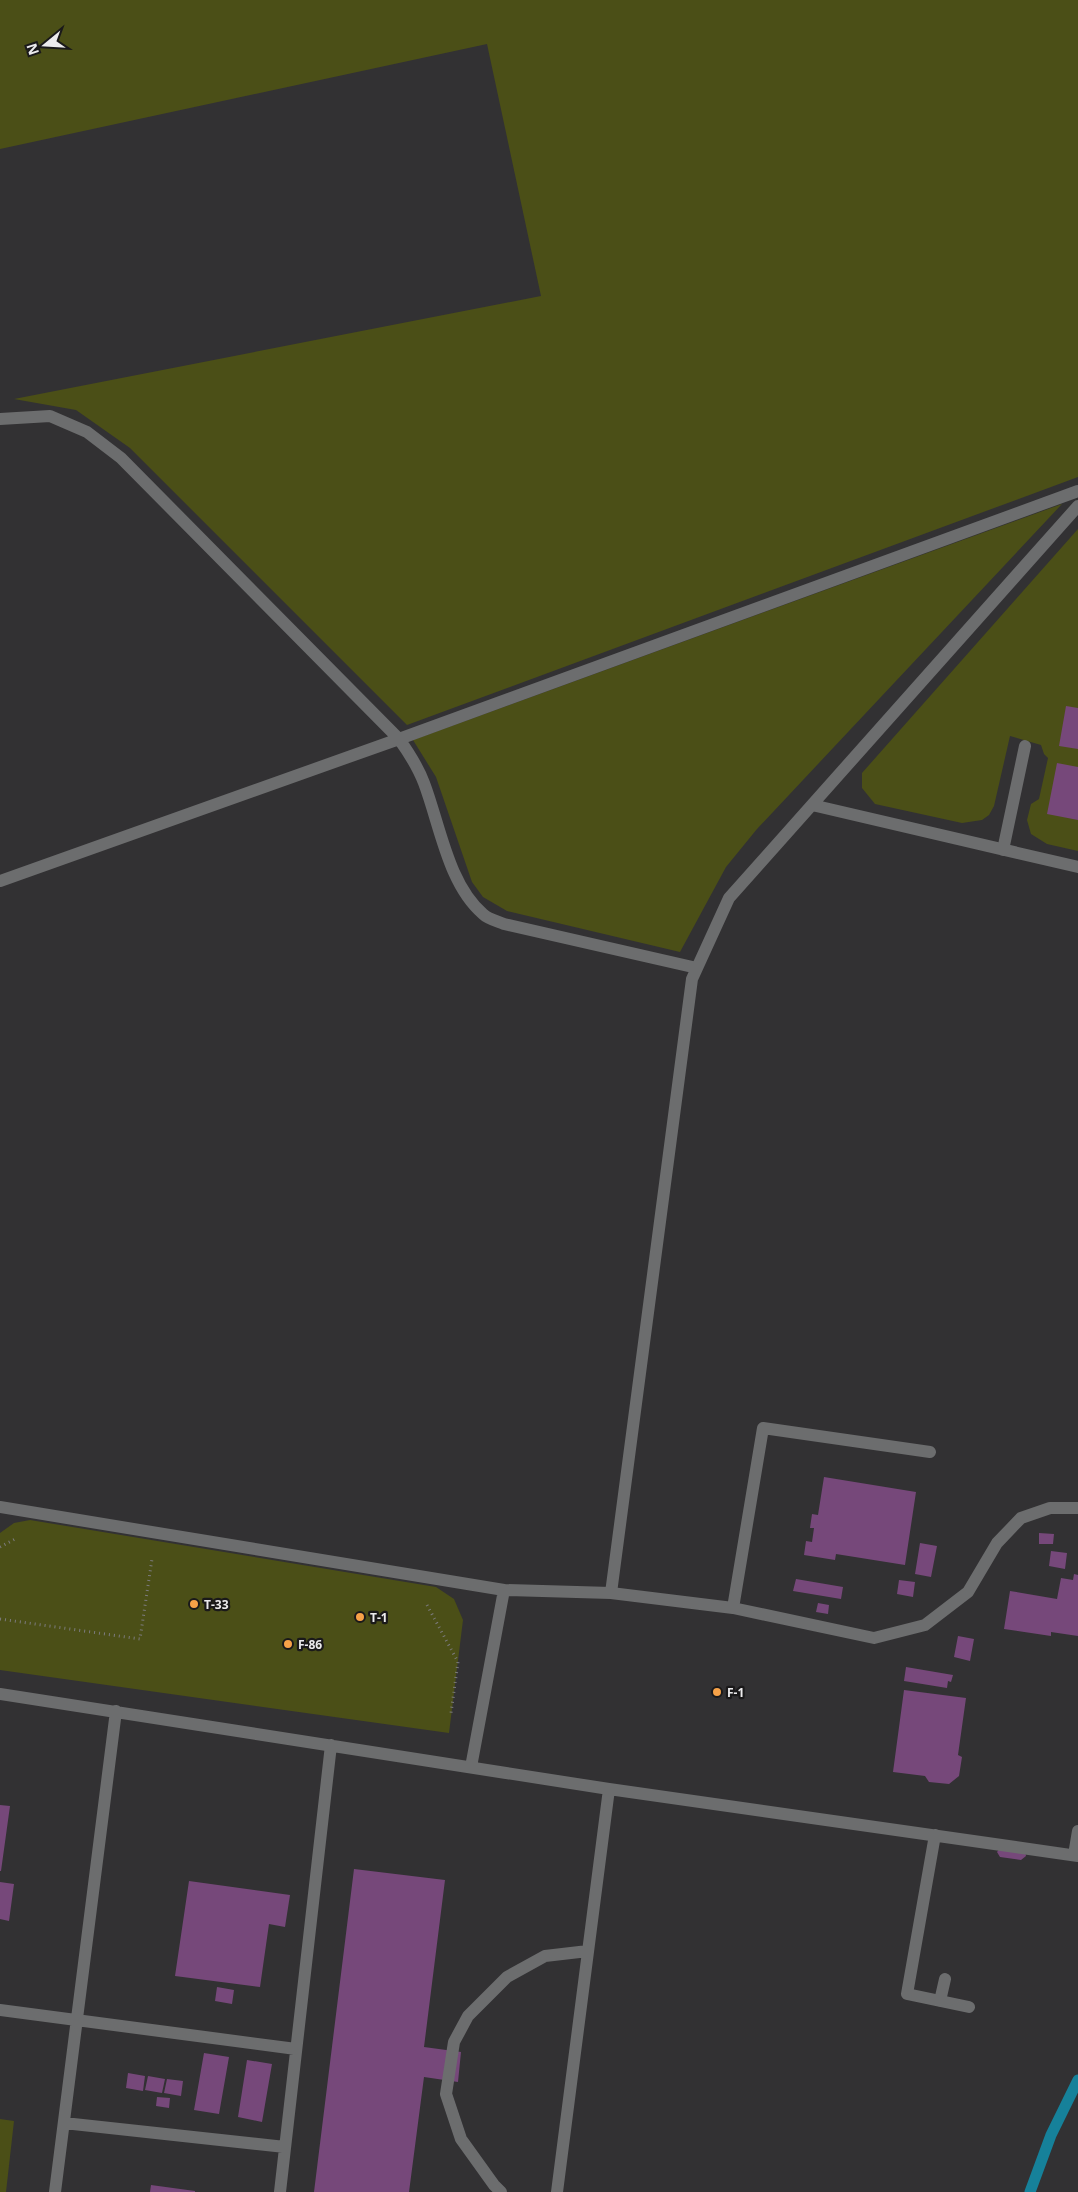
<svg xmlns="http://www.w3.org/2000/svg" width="1078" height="2192" font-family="'Open Sans',sans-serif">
<rect width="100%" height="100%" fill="#323133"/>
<path fill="#4b4f17" d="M0 0H1078V477L407 725 130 448 76 410 14 399 541 296 487 44 0 149Z
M1062 504 757 829 726 867 680 952 507 911 483 897 472 882 436 777 413 740Z
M1078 529V851L1047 844 1031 834 1027 820 1031 804 1039 799 1048 758 1044 754 1041 745 1010 736 994 806 989 815 982 820 962 823 875 804 862 788V773Z
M30 1520 436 1587 454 1599 463 1620 449 1733 0 1670V1533L14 1523Z
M0 2119 14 2121 6 2192H0Z"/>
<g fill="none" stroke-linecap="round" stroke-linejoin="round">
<path stroke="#16819a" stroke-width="11" d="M1030 2192 1051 2135 1078 2080"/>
</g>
<path fill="#76487a" d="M1066 706 1078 708V749L1059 746Z
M1057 763 1078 767V820L1047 814Z
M824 1477 916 1492 905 1565 836 1554 835 1560 804 1555 806 1541 812 1542 814 1528H810L812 1514 818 1515Z
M1039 1533 1054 1534 1053 1544H1039Z
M920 1543 937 1546 931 1577 915 1574Z
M1051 1551 1067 1553 1065 1569 1049 1566Z
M1074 1574 1078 1575V1636L1051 1632V1636L1004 1629 1010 1591 1057 1599 1061 1578 1073 1580Z
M796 1579 843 1587 841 1599 793 1591Z
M899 1580 915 1582 913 1597 897 1594Z
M818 1603 829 1605 828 1614 816 1612Z
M958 1636 974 1639 970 1661 954 1657Z
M906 1667 953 1675 951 1682 948 1681 947 1688 904 1681Z
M904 1690 966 1698 958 1755 962 1757 959 1776 949 1784 929 1782 925 1776 893 1772Z
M0 1805 10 1806 1 1871H0Z
M1001 1847 1025 1851 1026 1856 1021 1860 1000 1857 997 1852Z
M354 1869 445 1880 424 2047 461 2052 458 2082 424 2077 409 2192H314Z
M189 1881 290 1895 285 1927 269 1924 260 1987 175 1976Z
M0 1882 14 1884 9 1921 0 1919Z
M217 1987 234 1990 232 2004 215 2001Z
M204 2053 229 2057 219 2114 194 2110Z
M247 2060 272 2064 262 2122 238 2117Z
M128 2073 145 2076 143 2091 126 2088Z
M148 2076 165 2079 162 2093 145 2090Z
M167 2079 183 2081 181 2096 164 2093Z
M157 2097 170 2098 169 2108 156 2106Z
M151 2185 195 2191V2192H150Z"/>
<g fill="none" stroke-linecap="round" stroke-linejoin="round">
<path stroke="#7c7b7d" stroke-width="3" stroke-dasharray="1 4" stroke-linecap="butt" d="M0 1547 17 1538
M427 1605 458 1662 451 1713
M0 1619 140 1639 152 1559"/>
<path stroke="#6c6d6e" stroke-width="12" d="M0 419 50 416 87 432 121 458 399 739C409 753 418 767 424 783 440 825 448 884 483 914 488 919 497 921 504 924L697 968
M812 805 1078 867
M1003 850 1025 746
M0 881 399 739 1078 491
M0 1507 504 1590 611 1593 733 1608 874 1638 925 1625 968 1592 997 1543 1021 1518 1050 1508H1078
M611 1593 692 979 729 898 1078 506
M733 1608 763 1428 930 1452
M0 1694 609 1789 1078 1856
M471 1767 504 1590
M935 1835 907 1994 969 2007
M1074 1855 1078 1831
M940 2001 945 1979
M0 2010 296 2049
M64 2123 285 2147
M55 2192 116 1711
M280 2192 331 1745
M501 2192 494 2185 461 2139 446 2094 454 2042 468 2016 507 1977 545 1956 588 1951
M557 2192 609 1789"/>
</g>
<g fill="#f7a248" stroke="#1a191a" stroke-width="2">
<circle cx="194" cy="1604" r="5"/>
<circle cx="360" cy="1617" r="5"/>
<circle cx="288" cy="1644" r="5"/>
<circle cx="717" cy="1692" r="5"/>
</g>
<g text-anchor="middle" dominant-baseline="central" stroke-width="4.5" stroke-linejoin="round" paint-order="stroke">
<g font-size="12" font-weight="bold" fill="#ecebed" stroke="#1a191a" text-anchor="start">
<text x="204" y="1604">T-33</text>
<text x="370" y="1617">T-1</text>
<text x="298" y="1644">F-86</text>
<text x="727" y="1692">F-1</text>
</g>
</g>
<g transform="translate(45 45) rotate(252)" stroke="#1a191a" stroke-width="4" paint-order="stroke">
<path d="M0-4L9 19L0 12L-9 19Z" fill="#ecebed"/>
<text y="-8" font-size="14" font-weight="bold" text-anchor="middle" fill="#ecebed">N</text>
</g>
</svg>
